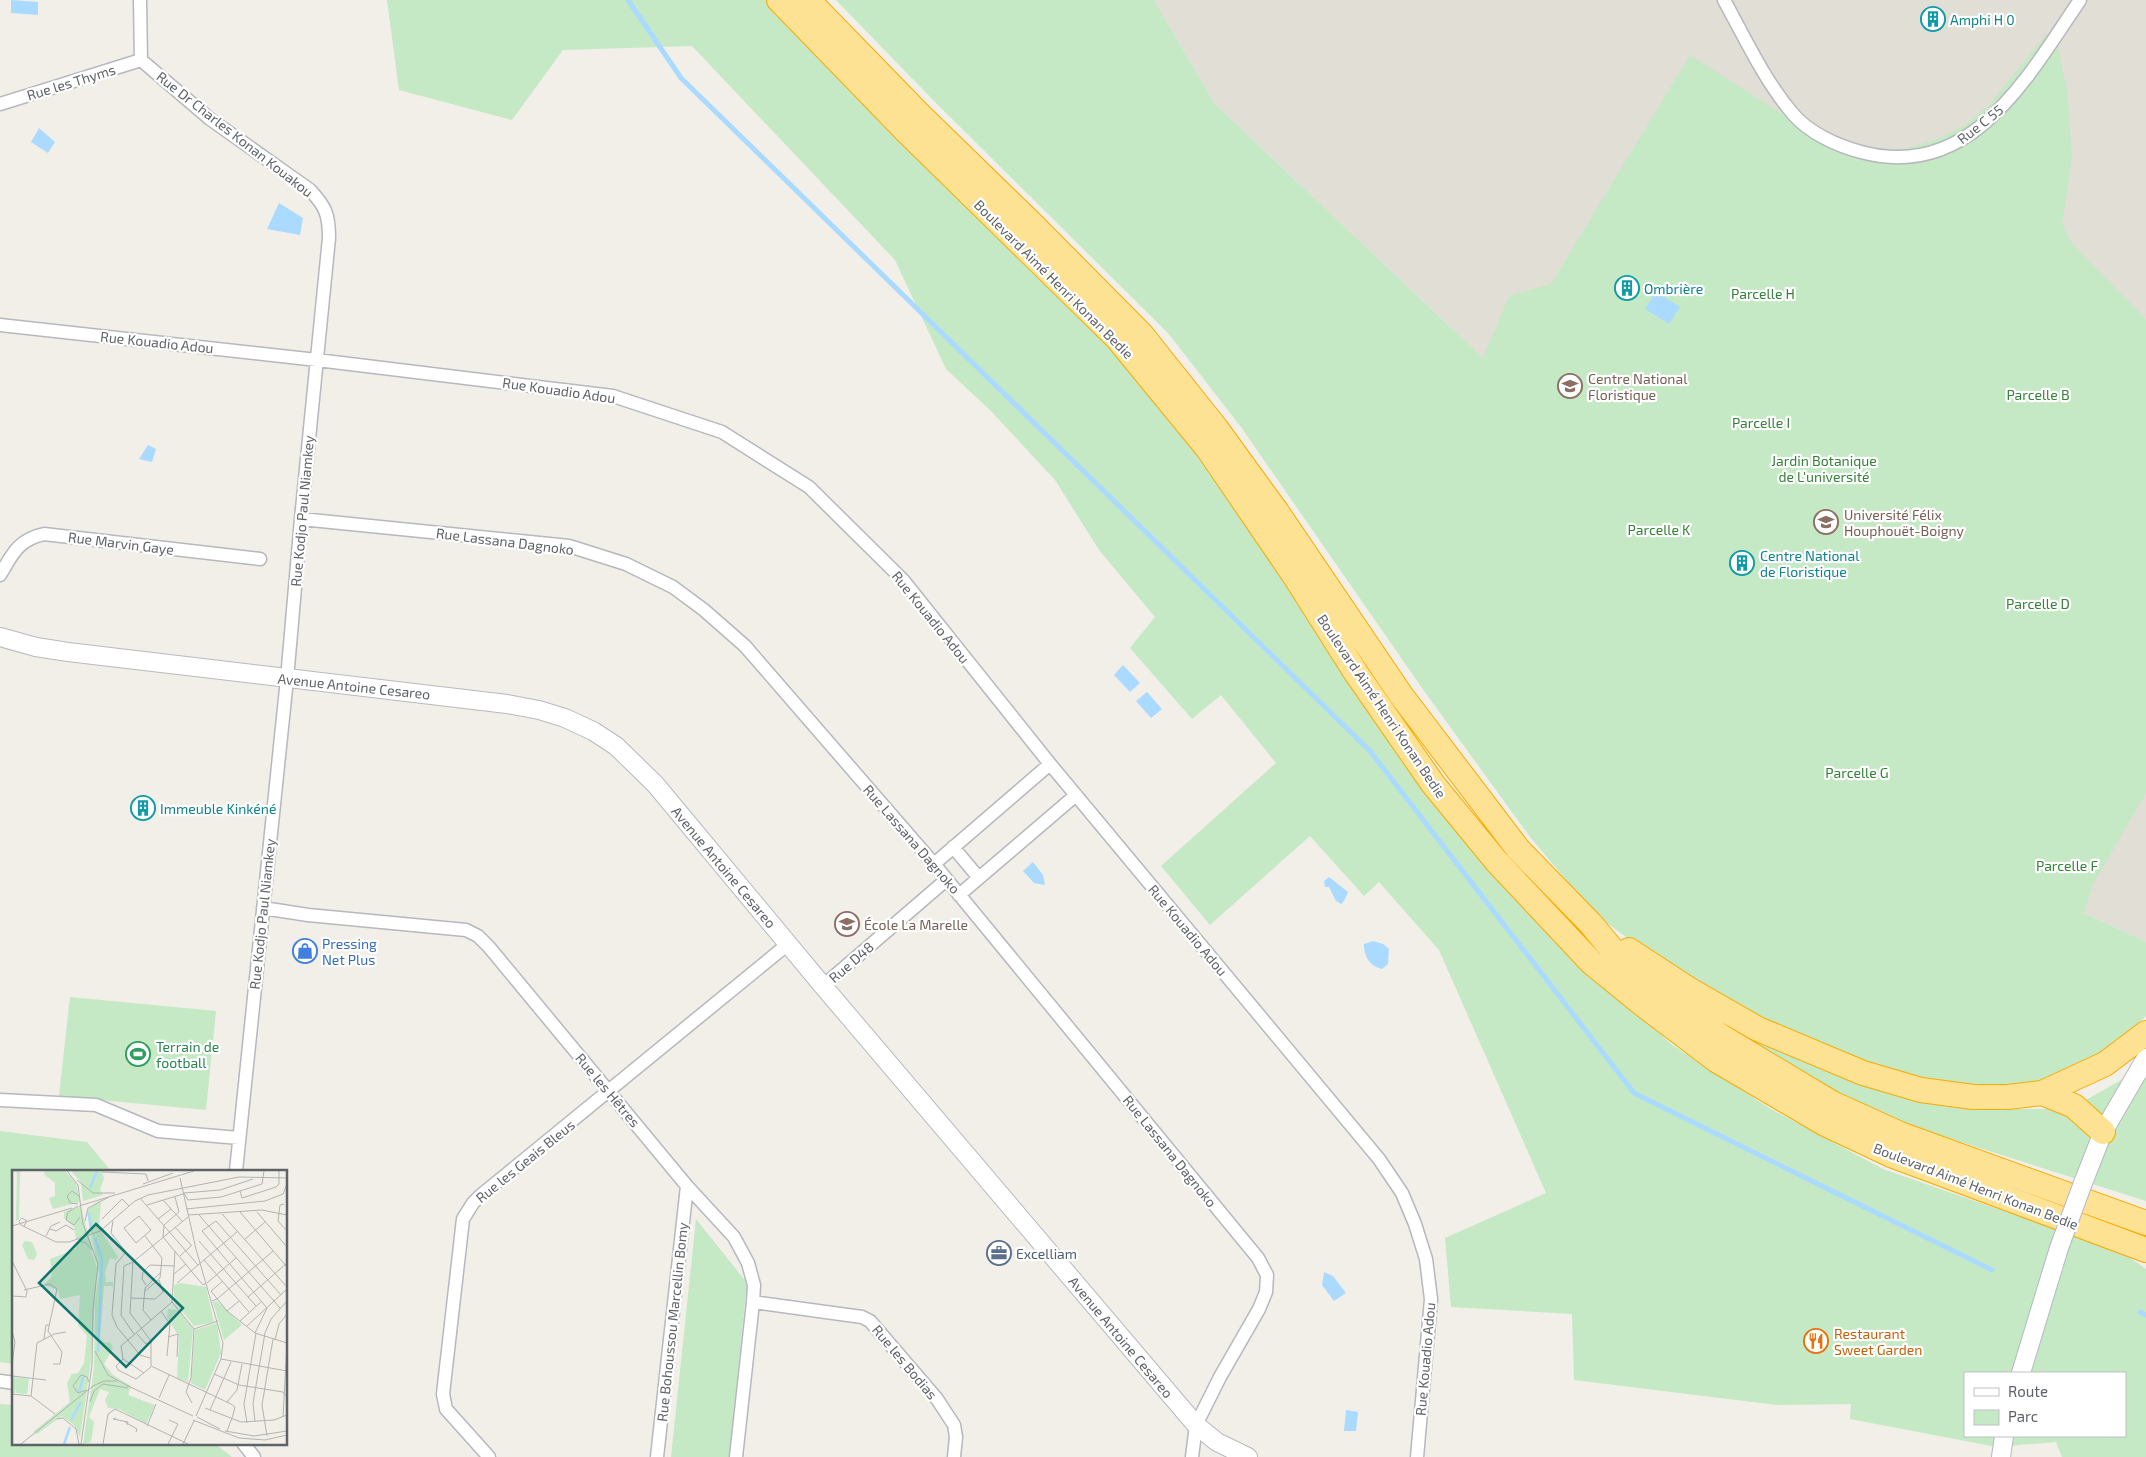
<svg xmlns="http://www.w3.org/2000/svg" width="2146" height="1457" font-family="'Exo 2',sans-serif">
<rect width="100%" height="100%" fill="#f1efe8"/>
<path fill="#e1ded6" d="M1154 0H2146V942L2084 913 1483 358 1215 104Z"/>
<path fill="#c5e8c5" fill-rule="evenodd" d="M387 0H770L1136 365 1384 716 1588 967 1671 1044 1769 1108 1883 1169 2123 1253 2146 1269V1457H2062L2056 1442 1997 1447 1850 1419 1851 1404 1777 1405 1574 1380 1572 1314 1451 1307 1445 1238 1546 1193 1439 950 1379 882 1364 896 1310 836 1210 925 1161 866 1276 763 1221 695 1192 719 1130 648 1155 617 1099 550 1055 480 991 411 946 369 895 260 692 46 563 50 512 120 399 90ZM1965 1373H2125V1436H1965Z
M836 0H1154L1215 104 1483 358 1509 296 1551 284 1690 55 1826 142 1861 148 1904 149 1932 141 1964 126 1989 105 2046 34 2057 44 2068 94 2072 158 2062 224 2072 244 2146 319V793L2092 886 2084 913 2146 942V1016L2101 1059 2036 1084 1974 1089 1921 1081 1867 1064 1760 1021 1663 964 1596 915 1530 837 1422 688 1241 427 1168 333 934 101Z
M70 997 216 1011 206 1110 59 1096Z
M1699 1006 1918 1100 1971 1109H2070L2146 1066V1201L1904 1124 1790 1069Z
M0 1131 87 1142 111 1171H14V1364L0 1362Z
M696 1219 747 1283 729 1457H671Z
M0 1404 14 1405V1443H214L232 1457H0Z"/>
<path fill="#aadaff" d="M11 0 38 2V15L11 13Z
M39 128 55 142 48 153 31 142Z
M279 203 303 218 300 235 267 229Z
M1656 292 1680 307 1669 324 1645 309Z
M148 445 156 449 152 462 139 459Z
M1123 665 1140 683 1130 692 1114 675Z
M1147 692 1162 709 1151 718 1136 701Z
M1033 862 1043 875 1045 885 1034 883 1023 871Z
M1329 877 1348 892 1344 901 1341 904 1336 901 1329 887H1325L1324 881Z
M1373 941 1383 944 1389 949 1388 964 1382 969C1369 966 1364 956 1364 944Z
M1324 1272 1333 1276 1346 1293 1334 1301 1322 1285Z
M1346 1410 1358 1412 1356 1431H1344Z"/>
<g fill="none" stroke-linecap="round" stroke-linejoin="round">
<path stroke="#aadaff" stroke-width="5" d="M628 0 681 78 1370 751 1634 1093 1992 1270
M2140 1312 2146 1315"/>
<defs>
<path id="street" d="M140 0 141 60 210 119 310 190C326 207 329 215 329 238L301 519 287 679 236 1171
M1724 0C1745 38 1764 80 1793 114 1809 133 1838 146 1861 152 1972 182 2028 76 2080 0
M0 104 141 60
M0 325 317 360 613 396 722 432 809 487 903 580 1050 764 1379 1159 1402 1193 1415 1224 1426 1259 1431 1299 1417 1457
M301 519 569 546 626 564 673 587 704 610 745 646 934 864 1258 1258 1267 1275 1266 1292 1259 1309 1220 1377 1196 1425 1192 1457
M0 575C13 553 18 540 44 534L260 559
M953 847 979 878
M934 864 1050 764
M959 895 1076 795
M263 908 308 915 466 930 478 936 489 947 687 1186 734 1237 748 1263 754 1285 753 1302 736 1457
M823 986 946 880
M0 1100 96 1105 158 1131 239 1138
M753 1302 862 1317 870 1321 937 1399 954 1425 956 1437 954 1457
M0 1381 14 1383
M243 1443 254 1457
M489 1457 446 1409 443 1394 463 1219 473 1203 480 1196 788 944
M657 1457 687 1186"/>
<path id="secondary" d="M0 637 36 647 68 652 507 704 539 710 565 718 593 731 616 746 655 784 823 986 1196 1425 1217 1442 1248 1457
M2083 1183 2103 1132 2146 1058
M2021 1373 2059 1248
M2001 1457 2004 1436"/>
<path id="highway" d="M779 0 905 130 1117 338 1208 449 1296 578 1356 673 1433 784 1497 862 1592 963 1641 1003 1716 1060 1825 1124 1891 1155 2146 1250
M808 0 920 115 1032 224 1142 335 1216 428 1277 512 1401 695 1518 849 1591 924 1625 965 1651 986 1722 1037 1832 1103 1900 1134 2146 1223
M1629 950 1690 990 1758 1029 1863 1073 1921 1090 1973 1097H2008L2042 1093 2105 1064 2146 1033
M2042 1093 2074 1106 2103 1132"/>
</defs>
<use href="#street" stroke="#b5b8bc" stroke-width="15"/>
<use href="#secondary" stroke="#b6babf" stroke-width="20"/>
<use href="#highway" stroke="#f9ab00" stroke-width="26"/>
<use href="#street" stroke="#fff" stroke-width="12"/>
<use href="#secondary" stroke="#fff" stroke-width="18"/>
<use href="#highway" stroke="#fde293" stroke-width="24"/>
<defs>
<path id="secondary-bridge" d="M2059 1248 2083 1183"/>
</defs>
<use href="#secondary-bridge" stroke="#b6babf" stroke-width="20" stroke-linecap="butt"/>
<use href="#secondary-bridge" stroke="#fff" stroke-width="18"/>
</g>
<defs>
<symbol id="building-ring" viewBox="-11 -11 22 22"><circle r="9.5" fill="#fff" stroke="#0f9aa8" stroke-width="1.5"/><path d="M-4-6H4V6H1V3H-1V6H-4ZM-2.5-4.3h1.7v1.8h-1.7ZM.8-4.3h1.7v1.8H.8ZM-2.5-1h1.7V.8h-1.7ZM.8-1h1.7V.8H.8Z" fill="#0f9aa8"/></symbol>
<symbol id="university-ring" viewBox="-11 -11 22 22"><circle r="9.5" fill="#fff" stroke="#8d6e63" stroke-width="1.5"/><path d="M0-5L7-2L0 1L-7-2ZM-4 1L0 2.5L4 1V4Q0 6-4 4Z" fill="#8d6e63"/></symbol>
<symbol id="school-ring" viewBox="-11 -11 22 22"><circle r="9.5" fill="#fff" stroke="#8d6e63" stroke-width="1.5"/><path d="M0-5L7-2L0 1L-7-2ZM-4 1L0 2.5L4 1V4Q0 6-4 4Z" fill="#8d6e63"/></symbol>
<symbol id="shop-ring" viewBox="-11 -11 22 22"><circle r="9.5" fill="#fff" stroke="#3f7fe0" stroke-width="1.5"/><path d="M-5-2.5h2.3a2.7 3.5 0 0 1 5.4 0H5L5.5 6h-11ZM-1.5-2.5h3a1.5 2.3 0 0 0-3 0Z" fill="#3f7fe0"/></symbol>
<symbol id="stadium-ring" viewBox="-11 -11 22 22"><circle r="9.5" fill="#fff" stroke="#2e9e5b" stroke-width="1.5"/><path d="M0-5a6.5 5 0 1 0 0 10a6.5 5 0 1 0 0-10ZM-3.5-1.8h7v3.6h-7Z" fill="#2e9e5b"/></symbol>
<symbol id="office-ring" viewBox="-11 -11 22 22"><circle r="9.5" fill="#fff" stroke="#5c6f8a" stroke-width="1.5"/><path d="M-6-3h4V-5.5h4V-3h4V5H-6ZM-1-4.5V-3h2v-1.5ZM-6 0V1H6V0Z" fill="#5c6f8a"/></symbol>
<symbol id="restaurant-ring" viewBox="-11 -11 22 22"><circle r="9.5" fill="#fff" stroke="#e8710a" stroke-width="1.5"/><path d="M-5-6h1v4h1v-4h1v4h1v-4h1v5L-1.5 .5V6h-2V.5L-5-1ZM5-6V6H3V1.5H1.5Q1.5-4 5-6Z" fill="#e8710a"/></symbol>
</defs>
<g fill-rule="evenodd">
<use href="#building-ring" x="1919" y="5" width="28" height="28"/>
<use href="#building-ring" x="1613" y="274" width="28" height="28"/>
<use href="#university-ring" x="1556" y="372" width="28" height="28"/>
<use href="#university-ring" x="1812" y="508" width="28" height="28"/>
<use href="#building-ring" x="1728" y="549" width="28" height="28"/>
<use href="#building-ring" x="129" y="794" width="28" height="28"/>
<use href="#school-ring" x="833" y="910" width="28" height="28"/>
<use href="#shop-ring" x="291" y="937" width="28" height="28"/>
<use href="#stadium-ring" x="124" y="1040" width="28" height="28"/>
<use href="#office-ring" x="985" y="1239" width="28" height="28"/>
<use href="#restaurant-ring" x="1802" y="1327" width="28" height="28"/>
</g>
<g text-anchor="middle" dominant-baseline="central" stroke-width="4.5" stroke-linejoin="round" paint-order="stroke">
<g font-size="14" fill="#0d838f" stroke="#fff" text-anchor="start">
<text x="1950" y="19">Amphi H 0</text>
<text x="1644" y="288">Ombrière</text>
<text x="1760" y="555">Centre National<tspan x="1760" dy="16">de Floristique</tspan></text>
<text x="160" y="808">Immeuble Kinkéné</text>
</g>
<g font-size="14" fill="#5f6368" stroke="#fff">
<text transform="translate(71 82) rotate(-17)">Rue les Thyms</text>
<text transform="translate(1980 124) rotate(-38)">Rue C 55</text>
<text transform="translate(235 134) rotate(38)">Rue Dr Charles Konan Kouakou</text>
<text transform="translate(1054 279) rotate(45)">Boulevard Aimé Henri Konan Bedie</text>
<text transform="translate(157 342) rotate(6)">Rue Kouadio Adou</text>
<text transform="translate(559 390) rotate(8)">Rue Kouadio Adou</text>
<text transform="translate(302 511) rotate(-85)">Rue Kodjo Paul Niamkey</text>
<text transform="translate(505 541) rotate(7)">Rue Lassana Dagnoko</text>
<text transform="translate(121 543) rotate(7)">Rue Marvin Gaye</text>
<text transform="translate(931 617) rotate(51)">Rue Kouadio Adou</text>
<text transform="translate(354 686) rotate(6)">Avenue Antoine Cesareo</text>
<text transform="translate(1382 706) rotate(56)">Boulevard Aimé Henri Konan Bedie</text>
<text transform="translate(912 839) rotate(49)">Rue Lassana Dagnoko</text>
<text transform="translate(724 867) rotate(50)">Avenue Antoine Cesareo</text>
<text transform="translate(262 914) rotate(-84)">Rue Kodjo Paul Niamkey</text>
<text transform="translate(1188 930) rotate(50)">Rue Kouadio Adou</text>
<text transform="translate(851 962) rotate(-41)">Rue D48</text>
<text transform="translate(608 1090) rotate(50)">Rue les Hêtres</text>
<text transform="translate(1170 1151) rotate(51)">Rue Lassana Dagnoko</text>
<text transform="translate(525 1161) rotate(-39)">Rue les Geais Bleus</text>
<text transform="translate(1976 1186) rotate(21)">Boulevard Aimé Henri Konan Bedie</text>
<text transform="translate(672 1322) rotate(-84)">Rue Bohoussou Marcellin Bomy</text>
<text transform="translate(1121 1337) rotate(50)">Avenue Antoine Cesareo</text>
<text transform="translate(1425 1359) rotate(-85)">Rue Kouadio Adou</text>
<text transform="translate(905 1362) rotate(50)">Rue les Bodias</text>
</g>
<g font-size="14" fill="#348238" stroke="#fff">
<text x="1763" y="293">Parcelle H</text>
<text x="2038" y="394">Parcelle B</text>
<text x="1761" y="422">Parcelle I</text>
<text x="1824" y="460">Jardin Botanique<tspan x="1824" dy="16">de L'université</tspan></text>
<text x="1659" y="529">Parcelle K</text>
<text x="2038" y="603">Parcelle D</text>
<text x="1857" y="772">Parcelle G</text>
<text x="2067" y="865">Parcelle F</text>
</g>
<g font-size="14" fill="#785e54" stroke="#fff" text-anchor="start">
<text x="1588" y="378">Centre National<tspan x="1588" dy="16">Floristique</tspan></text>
<text x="1844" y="514">Université Félix<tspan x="1844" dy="16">Houphouët-Boigny</tspan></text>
<text x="864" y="924">École La Marelle</text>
</g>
<g font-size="14" fill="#366cbe" stroke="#fff" text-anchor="start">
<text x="322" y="943">Pressing<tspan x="322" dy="16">Net Plus</tspan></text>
</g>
<g font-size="14" fill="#27864d" stroke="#fff" text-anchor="start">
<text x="156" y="1046">Terrain de<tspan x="156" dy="16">football</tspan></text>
</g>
<g font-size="14" fill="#4e5e75" stroke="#fff" text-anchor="start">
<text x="1016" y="1253">Excelliam</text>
</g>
<g font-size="14" fill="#c56008" stroke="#fff" text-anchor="start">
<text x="1834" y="1333">Restaurant<tspan x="1834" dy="16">Sweet Garden</tspan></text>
</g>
</g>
<g transform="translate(12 1170)">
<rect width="275" height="275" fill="#f1efe8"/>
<path d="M0 1H11L8 2 7 49 4 51 5 3ZM33 1H53L64 13 68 32 41 39 37 28 43 26V13L32 4ZM59 1H89L92 8 88 19 91 25 71 31 69 12ZM89 30 87 58 106 87 104 90 98 88 93 102 94 112H101V116H92L88 168 93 173 98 172 101 178 92 194 101 205 119 216 116 225 143 235 134 254 107 239 96 238 93 230 97 222 88 219 77 247 82 252 79 272 71 274 82 198 83 131 87 103 75 43 76 39ZM68 36 81 80 64 69 62 57 52 48V42ZM13 71 20 72 25 84 22 90 16 89 10 75ZM63 72H70L78 78 85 97 79 191 68 267 62 255 50 246 25 264 21 262 58 232 55 213 60 204 66 203 72 193 75 166 66 155 68 125 48 129 46 120 32 115 40 106 38 89 64 79ZM168 113 194 117 202 152 182 156 162 131V115ZM205 131 230 155 212 170 201 132ZM156 139 166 140 181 159 176 212 165 208 167 167 155 147ZM205 153 209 183 193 220 179 213 183 160ZM0 207 17 209 15 224 4 223V218L3 223H0Z" fill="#c5e8c5"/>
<path fill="none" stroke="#aadaff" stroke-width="2.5" d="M78 18 85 1M77 43 79 60M83 68 90 89 86 182M67 222 71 207M59 250 69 232M52 274 58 257"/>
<path fill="none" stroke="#b3b3b1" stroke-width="1" d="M55 1 66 15 71 54 86 94 81 139 80 195 69 274M90 2 134 4 136 11M168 8 184 79 211 173 209 189 184 246M65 10 81 23H103M131 14 161 3M228 21 230 28 264 17 267 14V1M172 23 176 30 209 27 250 14 252 1M172 23 208 20 241 9M128 28 186 95M151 30 170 51M66 34 58 33 55 26 60 21 67 26M272 34 268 35 266 51 275 61M135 35 171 24M66 36 56 42 54 50 62 55 68 47M67 36 182 1M174 39 253 31 271 24 275 14M228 42 275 97M245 42 275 77M210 44 275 117M176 45 250 40 275 45M187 45 268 138M127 46 139 60 124 73 112 58ZM90 49 110 29 117 36M146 49 159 39M73 51 76 38 97 27M101 51 99 63 121 91 118 143 139 171V196L219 234 223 237 221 245 215 261M152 55 167 42 163 27M0 56 60 38M12 56 15 51 10 48 7 51 9 55 44 72H57L88 61 123 31 136 25 227 7 275 8M152 56 151 67 191 115 194 113M163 57 180 76M38 59 44 61 54 55 62 60M34 66 39 56 48 52M233 69 253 52M66 71 74 73 80 80M187 71 244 136M163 81 160 132 182 159M114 82 104 94 100 145 105 157 128 185 138 188M168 86 180 75M192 90 237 142M0 91 15 121 14 127 0 126M162 104 174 94M165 113 226 61M195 113 224 88M134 115 130 109 131 102 138 95 163 96M12 120 38 114 45 119 36 161 50 182 48 194H41M199 121 215 141 243 163 275 173M199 121 211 111M132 122 148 108 150 88 133 66M236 127 275 93M119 128 143 129 151 122 147 110M200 131 205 129 261 81M149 141 158 154 155 186M215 141 227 131M139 150 131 140 133 118 149 102M228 151 250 131M235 156 275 119M182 159 206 151M0 161 3 172 0 194M243 163 255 138 190 61 204 51 269 125M122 164 109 145 112 96 121 92 176 47M125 164 134 174 139 173M156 167 166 164 165 187M32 169 34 155H37M263 170 267 154 275 144M83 181 96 205 116 216M111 189 132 203M209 189 275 201M139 197 124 209 106 200 104 196 111 189 109 176 160 132M202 204 227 215 271 222 275 227M0 206 34 210M114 215 181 246M75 220 66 223 61 216 69 205 75 207 77 212M0 224 19 226 43 244M19 226 25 173 42 164 54 162M147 228 157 205M78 232 82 221 91 214 116 218M215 232 225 220 230 194M180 233 174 222 179 208 182 159M193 238 229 252 262 250 275 245M198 240 219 192M185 247 208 259M271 247 275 174M104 248 101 249 116 252 115 255M45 249 51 248 64 259 67 274M181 250 227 268 253 270 275 265M113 252 125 259 124 262M243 252 241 233 253 163 259 149 275 131M235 253 232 234 244 163M135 256 144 234M213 261 242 266 275 261M255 266 250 235 261 169M9 274 81 216 92 211H105M91 274 96 244 103 239 176 274M156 274 166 254 157 250M171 274 182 251"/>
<path fill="#0f766e" fill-opacity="0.15" stroke="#0f766e" stroke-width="2.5" d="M84 54 171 138 114 197 27 113Z"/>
<rect width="275" height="275" fill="none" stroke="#5f6368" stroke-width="2.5"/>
</g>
<rect x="1964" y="1372" width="162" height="65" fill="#ffffff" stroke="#bfc1c3"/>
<rect x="1974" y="1388" width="25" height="8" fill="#ffffff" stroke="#bfc1c3"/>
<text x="2008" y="1397" font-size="15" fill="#5f6368">Route</text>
<rect x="1974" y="1410" width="25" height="15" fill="#c5e8c5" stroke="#bfc1c3"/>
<text x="2008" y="1422" font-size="15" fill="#5f6368">Parc</text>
</svg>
